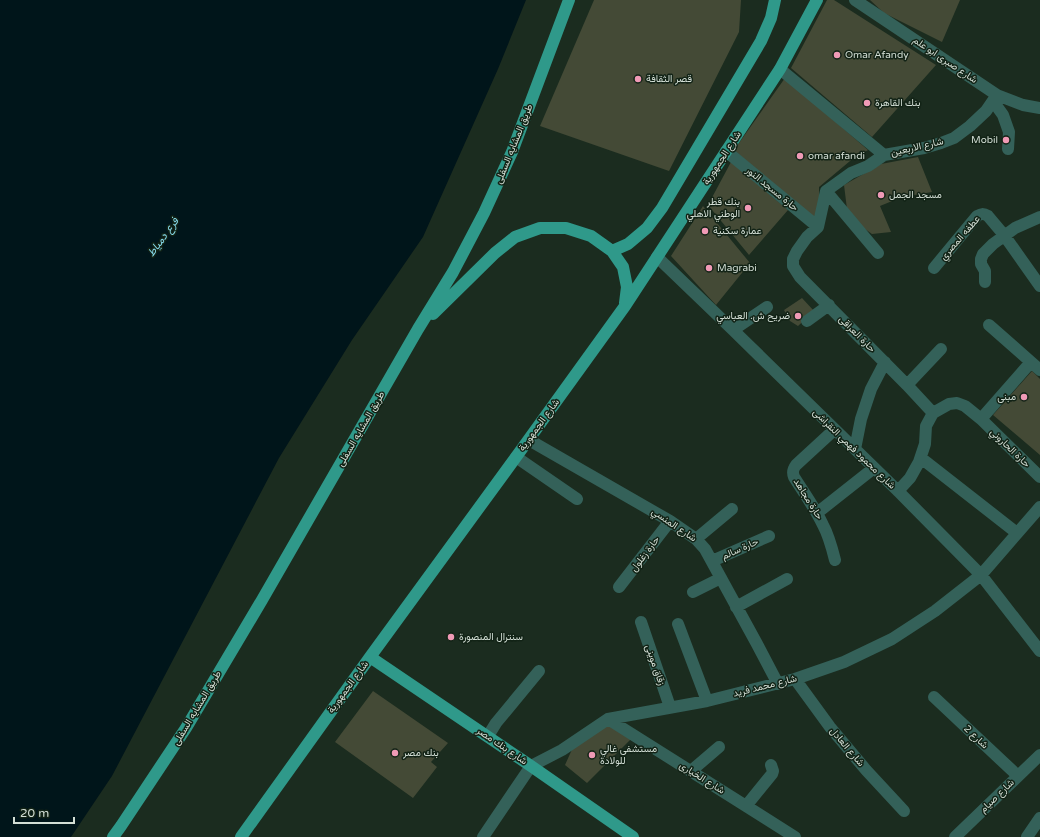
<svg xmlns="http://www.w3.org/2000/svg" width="1040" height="837" font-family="'Varela Round',Vazirmatn,sans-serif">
<rect width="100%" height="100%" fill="#1b2c1f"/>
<path fill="#00151a" d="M0 0H526L498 69 423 237 352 340 279 458 112 776 71 837H0Z"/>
<path fill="#444a36" d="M594 0H741L739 32 669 171 540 126Z
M827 0H834L936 65 872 137 791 68Z
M870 0H960L942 42 884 13Z
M785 78 868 150 850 161 819 187V224L734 150Z
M918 157 932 192 902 197 880 206 891 232 872 234 848 217 844 185 881 164Z
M731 162 788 210 749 255 708 205Z
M703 206 750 263 716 305 671 256Z
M802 298 814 311 798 326 790 321 784 310Z
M1032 371 1040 379V455L993 415Z
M373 691 448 743 431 762 437 767 413 798 335 742Z
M608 722 632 738 587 783 565 765 574 745Z"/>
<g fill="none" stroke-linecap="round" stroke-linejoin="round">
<path stroke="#346159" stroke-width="12" d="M855 0 997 95 1023 105 1040 108
M780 69 884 155
M993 101 1003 115 1009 132 1008 149
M726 151 818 227
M826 191 878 253
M657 257 733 330 898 491 981 575 1040 651
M934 268 977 216C981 214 983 213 988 216L1004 235 1040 286
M985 282V271L981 264V259L983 254 993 244 1015 228 1040 217
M807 321 829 305
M989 325 1040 370
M733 330 767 307
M907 385 941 349
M933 413 907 385 800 277 793 266V259L797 251 807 237 818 227 826 191 851 173 868 166 884 155 924 148 941 143 954 138 970 126 986 111 997 95
M933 413 949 404 957 403 965 406 981 419 1040 477
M981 419 1031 362
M834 430 796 465C793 469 792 472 794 477 804 493 815 508 823 525 829 536 832 548 835 560
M529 440 670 521 696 539 705 549 757 644 778 684
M855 449 861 419 871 389 885 362
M516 457 577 499
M921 458 1017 533
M898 491 910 478 919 462 925 444 926 426 933 413
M817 513 874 468
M696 539 732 509
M712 561 769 536
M619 587 670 521
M693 592 721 578
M736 607 787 579
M641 622 670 707
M678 624 707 701
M795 679 830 727 866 770 904 811
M934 697 1018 776
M608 719 795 837
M488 736 496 723 539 671
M691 771 719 747
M746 806 772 774 773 771 771 765
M483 837 531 766 562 750 608 719 707 701 795 679 844 662 892 639 935 611 981 575 1040 507
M955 837 1040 755
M1027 837 1040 818"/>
<path stroke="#2f998a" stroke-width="12" d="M612 251 628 244 647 228 662 208 761 41 771 18 775 0
M433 314 495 253 515 237 540 228H566L591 236 612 251 623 267 627 287 625 303
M370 657 531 766 633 837
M113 837 121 826 186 728 262 600 418 329 453 272 484 213 512 152 569 0
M241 837 370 657 516 457 625 306 780 69 817 0"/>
</g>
<g fill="#f09ab6" stroke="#122316" stroke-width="1.5">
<circle cx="837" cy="55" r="4"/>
<circle cx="638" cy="79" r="4"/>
<circle cx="867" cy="103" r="4"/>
<circle cx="1006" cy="140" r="4"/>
<circle cx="800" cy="156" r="4"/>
<circle cx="881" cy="195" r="4"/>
<circle cx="748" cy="208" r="4"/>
<circle cx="705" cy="231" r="4"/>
<circle cx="709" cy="268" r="4"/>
<circle cx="798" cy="316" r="4"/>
<circle cx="1024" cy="397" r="4"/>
<circle cx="451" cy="637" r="4"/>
<circle cx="395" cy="753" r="4"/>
<circle cx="592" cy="755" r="4"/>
</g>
<g text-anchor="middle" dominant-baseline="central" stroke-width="3" stroke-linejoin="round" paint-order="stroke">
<g font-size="10" fill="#d3ded5" stroke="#122316" text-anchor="start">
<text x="845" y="55">Omar Afandy</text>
<text x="646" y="79">قصر الثقافة</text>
<text x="875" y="103">بنك القاهرة</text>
<text x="998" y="140" text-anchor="end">Mobil</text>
<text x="808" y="156">omar afandi</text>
<text x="889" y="195">مسجد الجمل</text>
<text x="740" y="202" text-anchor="end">بنك قطر<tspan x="740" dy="12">الوطني الاهلي</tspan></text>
<text x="713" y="231">عمارة سكنية</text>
<text x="717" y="268">Magrabi</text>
<text x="790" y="316" text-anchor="end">ضريح ش. العباسي</text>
<text x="1016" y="397" text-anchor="end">مبنى</text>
<text x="459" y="637">سنترال المنصورة</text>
<text x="600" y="749">مستشفى غالي<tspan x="600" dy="12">للولادة</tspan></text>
<text x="403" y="753">بنك مصر</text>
</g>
<g font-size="10" fill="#d3ded5" stroke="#122316">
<text transform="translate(945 60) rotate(34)">شارع صبرى ابو علم</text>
<text transform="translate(514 144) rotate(-68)">طريق المشايه السفلى</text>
<text transform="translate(917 147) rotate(-13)">شارع الاربعين</text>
<text transform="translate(722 158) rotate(-57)">شارع الجمهورية</text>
<text transform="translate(772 189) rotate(39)">حارة مسجد النور</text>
<text transform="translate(960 238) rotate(-49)">عطفه المصري</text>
<text transform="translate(857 334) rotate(45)">حارة العراقى</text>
<text transform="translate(539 425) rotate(-54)">شارع الجمهورية</text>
<text transform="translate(361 429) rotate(-60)">طريق المشايه السفلى</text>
<text transform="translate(1010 448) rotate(44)">حارة الحاروني</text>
<text transform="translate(854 449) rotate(44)">شارع محمود فهمي النقراشى</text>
<text transform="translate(808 499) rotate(58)">حارة مجاهد</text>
<text transform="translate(674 525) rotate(34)">شارع المنسي</text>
<text transform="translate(740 549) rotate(-24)">حارة سالم</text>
<text transform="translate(645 554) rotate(-53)">حارة زغلول</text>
<text transform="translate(655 665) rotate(71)">زقاق موينى</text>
<text transform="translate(765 686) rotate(-14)">شارع محمد فريد</text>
<text transform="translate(348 687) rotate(-54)">شارع الجمهورية</text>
<text transform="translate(197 708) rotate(-59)">طريق المشايه السفلى</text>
<text transform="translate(976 737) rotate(43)">شارع 2</text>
<text transform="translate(502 746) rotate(34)">شارع بنك مصر</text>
<text transform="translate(847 747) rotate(50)">شارع العادل</text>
<text transform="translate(702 778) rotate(32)">شارع الخيارى</text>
<text transform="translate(997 796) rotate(-44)">شارع صيام</text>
</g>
<g font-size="11" font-style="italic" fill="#86daeb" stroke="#122316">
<text transform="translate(163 237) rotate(-54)">فرع دمياط</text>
</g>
</g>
<path d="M14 817v6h60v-6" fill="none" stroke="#d3ded5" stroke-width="2"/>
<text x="20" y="817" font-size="12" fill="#d3ded5" stroke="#122316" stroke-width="3" paint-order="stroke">20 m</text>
</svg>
